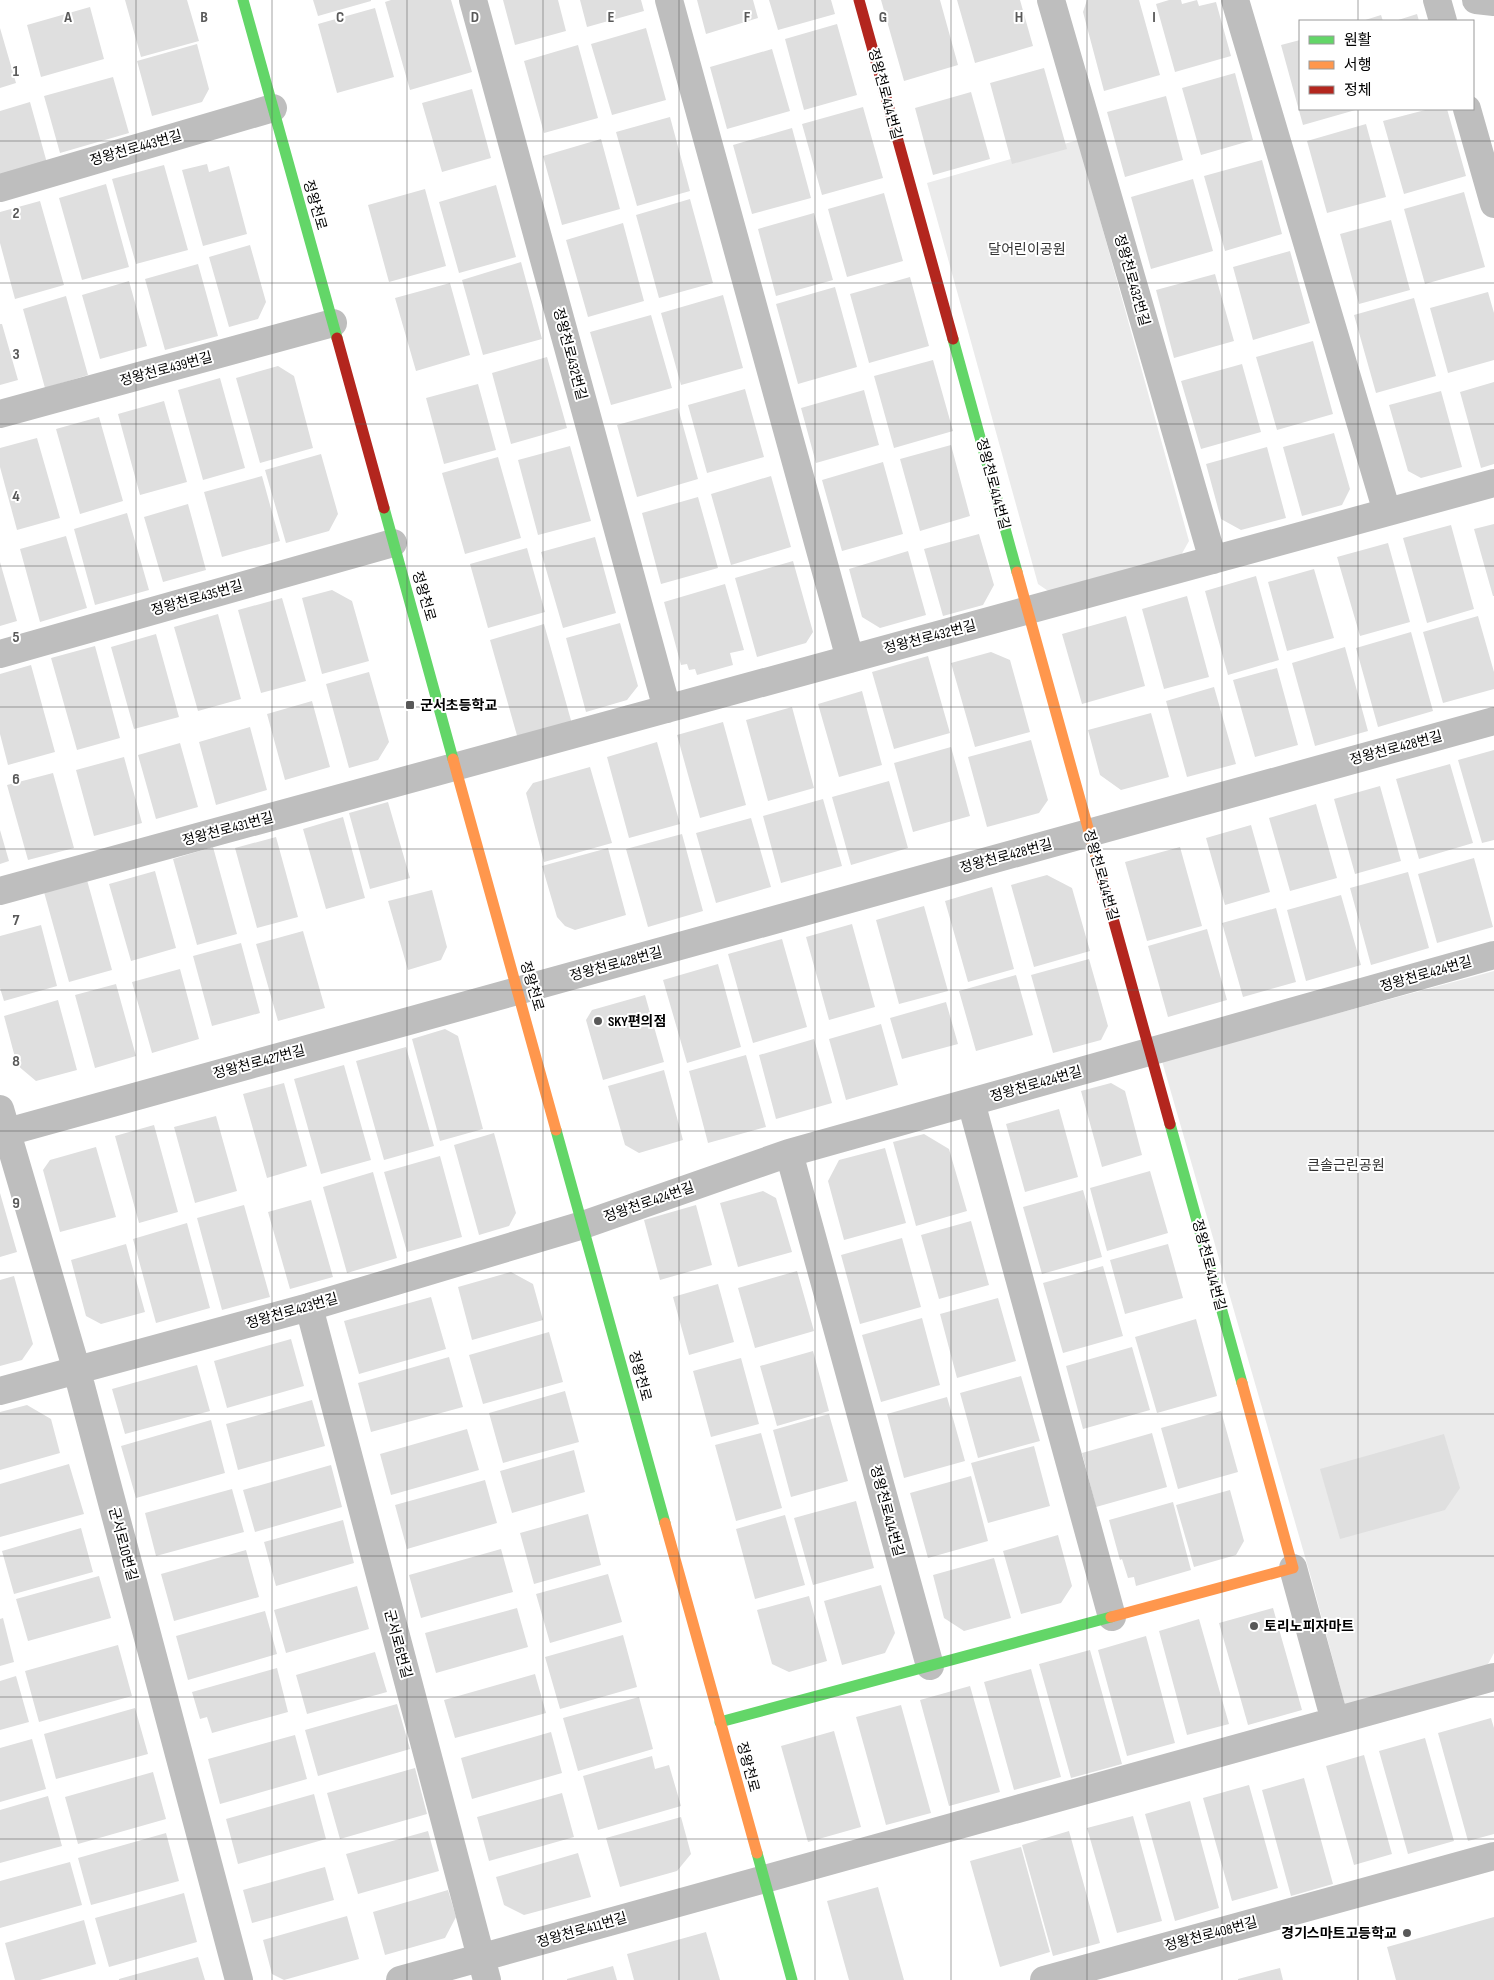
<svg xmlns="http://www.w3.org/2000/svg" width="1494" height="1980" font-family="'Sofia Sans Condensed','Noto Sans KR',sans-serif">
<rect width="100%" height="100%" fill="#fff"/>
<path fill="#ebebeb" d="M1078 140 1189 541 1180 557 1054 595 1038 584 927 183Z
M1494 971V1653L1487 1666 1345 1705 1312 1581 1162 1061Z"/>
<path fill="#dfdfdf" d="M125 0H187L199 41 141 57Z
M313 0H371V1L318 16Z
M391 0H451L472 72 410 90 385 2Z
M503 0H558L566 31 515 45Z
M580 0H641L644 11 587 27Z
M697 0H753L758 18 706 34Z
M769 0H831L835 14 778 30Z
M881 0H940L958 65 904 81Z
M957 0H1020L1033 46 975 63Z
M1087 0H1139L1160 75 1104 91 1083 12Z
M1169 0H1181L1182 4 1197 0 1199 6 1216 2 1231 56 1175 72 1156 4Z
M90 7 104 59 41 77 27 25Z
M375 8 394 77 337 93 318 24Z
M1417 14 1419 21H1395Z
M1381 15 1383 21H1362Z
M837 24 857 95 804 110 785 39Z
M0 28 16 83 0 88Z
M646 28 666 100 612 115 591 44Z
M1300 40V109H1359L1303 125 1281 45Z
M197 44 209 89 202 102 152 116 137 61Z
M578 45 598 118 544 133 524 61Z
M772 49 790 111 727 129 710 67Z
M1044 68 1067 149 1012 164 990 83Z
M1235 73 1253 140 1201 155 1182 88Z
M113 77 129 133 60 153 44 96Z
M472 89 491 158 442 172 422 103Z
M971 92 990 159 933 175 915 108Z
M1166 96 1183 160 1125 177 1107 112Z
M30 102 47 163 0 176V111Z
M863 107 883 178 822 195 802 124Z
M1429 109H1447L1466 176 1404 194 1383 121Z
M670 117 690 191 637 206 616 132Z
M1366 124 1386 197 1327 213 1307 141Z
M792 128 811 198 752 214 733 145Z
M601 139 620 209 562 225 543 156Z
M1262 160 1282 234 1225 251 1204 176Z
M207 164 209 172 229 166 247 234 203 246 182 170Z
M164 165 188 250 136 264 112 179Z
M1193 179 1213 251 1151 269 1131 197Z
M106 184 129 267 82 280 59 198Z
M496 185 516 257 459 273 439 202Z
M425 189 446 266 389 282 368 205Z
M1464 192 1485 267 1425 284 1404 209Z
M884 193 903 261 847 277 828 209Z
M690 199 713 283 659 298 636 215Z
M40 201 64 285 15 299 0 243V212Z
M814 213 833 280 776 296 758 229Z
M1391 220 1410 290 1359 304 1340 234Z
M623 223 644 301 588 317 566 240Z
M250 245 266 302 258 319 229 327 209 257Z
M1290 251 1310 323 1253 340 1233 267Z
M521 262 542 339 483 355 462 280Z
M198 264 218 336 165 350 145 279Z
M1215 274 1234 341 1174 358 1156 290Z
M910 277 929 346 869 363 850 294Z
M129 281 147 346 100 359 82 295Z
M450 283 470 355 416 371 395 298Z
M835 287 857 367 798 384 776 304Z
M1488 292 1494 313V360L1448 373 1430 308Z
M723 295 743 368 681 385 661 313Z
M66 296 88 375 45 388 23 309Z
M1414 298 1436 376 1376 393 1354 315Z
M651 315 672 388 611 405 590 332Z
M0 324H2L18 380 0 385Z
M1313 341 1333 414 1277 430 1256 357Z
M547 357 567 428 511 444 492 373Z
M933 360 953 431 894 448 874 376Z
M1242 364 1261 432 1201 449 1181 381Z
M278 366 294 376 313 448 260 463 236 378Z
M220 378 245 468 203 480 178 390Z
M1494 382V464L1481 468 1460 392Z
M478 384 496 450 444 464 426 398Z
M745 389 764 457 707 473 688 405Z
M864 390 879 445 816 463 801 408Z
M1441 391 1462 467 1421 478 1408 471 1389 405Z
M164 401 187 482 140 495 118 414Z
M678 408 698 479 637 497 617 425Z
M99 417 123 501 80 514 56 429Z
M1334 433 1350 489 1342 505 1302 516 1283 447Z
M37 438 60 518 17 530 0 467V448Z
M951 445 970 516 920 531 900 459Z
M570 446 591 521 538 535 518 460Z
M1267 447 1286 518 1241 530 1221 519 1206 464Z
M321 454 338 514 329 531 286 543 265 470Z
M498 457 521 538 465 554 442 473Z
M883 462 903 534 842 551 822 480Z
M262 476 280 541 222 557 204 492Z
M771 476 791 547 731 565 711 494Z
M698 497 718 568 661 584 642 513Z
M188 504 206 570 163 582 144 517Z
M127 513 149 590 95 605 74 529Z
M1494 524V596H1493L1474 529Z
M1451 525 1474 609 1427 623 1403 538Z
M979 534 994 585 983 605 943 616 924 549Z
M66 536 87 608 40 622 20 549Z
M595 537 616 613 563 628 541 552Z
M1388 543 1410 622 1360 636 1337 557Z
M527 548 545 612 488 628 470 564Z
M908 551 926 615 880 628 862 617 849 569Z
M793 561 813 632 806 643 757 657 735 578Z
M0 562 17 621 0 626Z
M1314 569 1334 638 1287 651 1268 582Z
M1256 576 1279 660 1228 675 1205 591Z
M725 584 744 650 730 653 733 665 697 675 695 669 689 670 687 664 681 665 664 602Z
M332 590 352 601 369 661 322 674 302 598Z
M1187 596 1209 677 1164 689 1142 609Z
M282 598 306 681 261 693 238 610Z
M218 614 241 699 198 711 174 627Z
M1126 616 1145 686 1082 704 1062 634Z
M1478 616 1494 672V689L1443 703 1423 632Z
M620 623 638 686 627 700 586 712 566 638Z
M544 624 572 724 518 739 490 640Z
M1411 632 1433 711 1378 727 1356 648Z
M156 634 179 717 134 729 111 647Z
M95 646 120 738 77 750 51 658Z
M1345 647 1368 731 1315 746 1292 663Z
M991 652 1010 660 1030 732 975 747 951 663Z
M928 656 950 733 894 749 872 672Z
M31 665 55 752 8 765 0 734V674Z
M1277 668 1298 745 1255 757 1233 680Z
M369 672 389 742 378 760 349 768 326 684Z
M1214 687 1236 764 1187 777 1166 701Z
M862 691 882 765 839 777 818 704Z
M312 701 330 767 285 780 267 714Z
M792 707 814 788 768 801 746 720Z
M1151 713 1169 777 1121 790 1100 775 1088 730Z
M723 722 746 805 700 818 677 735Z
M250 727 267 790 216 805 199 742Z
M1031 740 1048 800 1039 813 987 827 968 757Z
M657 742 680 824 629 838 607 757Z
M180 743 198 807 156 819 138 755Z
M951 747 970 816 913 832 894 763Z
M1494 750V840L1482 843 1458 760Z
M124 757 142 823 94 836 76 770Z
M1450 764 1473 843 1419 859 1396 779Z
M590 767 612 843 544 862 526 793 533 783Z
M53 773 74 848 28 860 7 785Z
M889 781 908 848 851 865 832 797Z
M1380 786 1401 861 1355 874 1334 799Z
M823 799 842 866 781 883 763 816Z
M388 802 410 878 370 889 349 813Z
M1316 804 1337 878 1290 891 1269 818Z
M343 817 365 898 326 909 303 829Z
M751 818 771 887 716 903 696 833Z
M1251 825 1270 892 1225 905 1206 838Z
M0 830 9 861 0 864Z
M682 834 703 911 648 927 626 849Z
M276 837 298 917 257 928 235 848Z
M213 847 237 934 197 945 173 859Z
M1180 847 1202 926 1147 941 1125 862Z
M608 848 626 915 575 930 565 926 557 917 542 866Z
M1474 858 1493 927 1437 943 1418 874Z
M155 871 176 948 131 961 109 884Z
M1408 872 1429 948 1371 965 1350 888Z
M1047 875 1072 888 1090 951 1034 967 1011 885Z
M87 880 112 970 69 982 44 892Z
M992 887 1014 969 968 982 945 901Z
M432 890 447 947 441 960 408 970 388 901Z
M1341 895 1361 965 1306 981 1287 910Z
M924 906 948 991 899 1004 876 920Z
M1276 908 1296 982 1243 997 1222 923Z
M852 924 875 1007 829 1020 806 937Z
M41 925 57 986 4 1001 0 988V936Z
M1207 929 1227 1000 1168 1017 1148 946Z
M303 931 325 1008 278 1021 256 944Z
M782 939 807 1027 753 1043 728 954Z
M241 943 260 1013 212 1026 193 956Z
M1089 959 1108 1026 1101 1040 1053 1053 1031 975Z
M718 964 741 1047 687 1063 663 980Z
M180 969 199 1039 152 1053 132 982Z
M1016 975 1033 1035 976 1051 959 991Z
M116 984 136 1056 95 1068 75 995Z
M645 995 664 1062 603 1080 586 1020 592 1010Z
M58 1000 77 1070 36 1081 17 1065 4 1016Z
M946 1002 958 1044 902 1059 890 1018Z
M881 1024 898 1085 846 1100 829 1039Z
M445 1029 458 1036 483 1129 440 1141 412 1039Z
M814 1039 832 1103 776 1119 759 1055Z
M406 1047 434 1146 384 1160 356 1061Z
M746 1055 766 1127 708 1143 689 1071Z
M344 1065 371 1160 321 1174 294 1079Z
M664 1070 683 1140 639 1153 625 1145 608 1086Z
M284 1083 307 1166 267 1178 243 1094Z
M1111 1083 1125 1091 1142 1155 1102 1167 1081 1091Z
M1059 1109 1078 1177 1025 1192 1006 1124Z
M216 1116 237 1191 195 1203 174 1127Z
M154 1125 178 1212 139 1223 115 1136Z
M494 1133 516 1213 509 1226 479 1235 454 1145Z
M924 1134 949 1149 967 1211 916 1226 893 1142Z
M96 1147 116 1217 60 1232 43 1170 50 1160Z
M885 1148 906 1223 844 1240 828 1181 839 1160Z
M440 1156 462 1237 407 1252 384 1172Z
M1150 1171 1168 1233 1107 1251 1090 1188Z
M373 1172 397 1258 347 1273 323 1187Z
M1083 1190 1102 1257 1042 1274 1023 1207Z
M763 1191 776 1198 792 1252 738 1267 720 1203Z
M0 1193 17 1252 0 1257Z
M311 1200 333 1277 290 1289 268 1212Z
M244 1205 270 1297 222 1310 197 1218Z
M696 1205 712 1265 660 1280 644 1220Z
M971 1221 989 1285 939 1299 921 1235Z
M187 1223 210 1308 156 1323 133 1239Z
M902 1238 921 1307 860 1324 841 1255Z
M126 1244 145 1312 101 1324 86 1316 71 1260Z
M1168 1244 1183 1298 1125 1314 1110 1260Z
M1103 1266 1123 1336 1063 1353 1043 1283Z
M797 1271 814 1331 755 1348 738 1288Z
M511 1272 533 1284 543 1320 472 1340 458 1287Z
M14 1276 33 1344 22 1360 0 1366V1280Z
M718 1284 734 1342 689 1355 673 1297Z
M431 1297 446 1349 359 1374 344 1321Z
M998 1298 1016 1361 957 1378 940 1314Z
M922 1318 940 1385 881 1402 862 1335Z
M1196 1319 1217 1396 1157 1413 1135 1337Z
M549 1332 563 1382 483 1404 469 1355Z
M291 1339 304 1386 227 1408 214 1361Z
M1132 1347 1150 1410 1083 1429 1066 1366Z
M813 1351 829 1411 777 1426 760 1366Z
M449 1357 463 1407 371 1432 358 1383Z
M741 1358 759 1424 711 1437 693 1371Z
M197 1365 210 1411 125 1434 112 1389Z
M1021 1376 1040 1441 978 1458 960 1393Z
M565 1391 579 1442 503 1463 489 1413Z
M947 1397 965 1461 904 1478 887 1414Z
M312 1400 325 1446 238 1470 226 1424Z
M27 1405 51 1419 60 1453 0 1470V1412Z
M1221 1411 1238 1472 1178 1489 1161 1428Z
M829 1414 848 1481 791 1497 773 1430Z
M211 1420 225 1473 136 1498 121 1446Z
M467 1429 479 1470 391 1495 380 1454Z
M761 1433 782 1508 736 1521 715 1445Z
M1152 1433 1167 1487 1096 1507 1082 1453Z
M1444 1434 1460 1488 1445 1510 1340 1539 1320 1469Z
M1034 1446 1050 1506 988 1523 971 1463Z
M574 1450 585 1492 512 1513 500 1471Z
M69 1464 84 1514 0 1537V1484Z
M331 1465 342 1507 255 1532 243 1490Z
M971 1476 988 1541 928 1558 910 1493Z
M485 1480 497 1523 407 1549 395 1505Z
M232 1489 244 1532 156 1556 145 1513Z
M1230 1490 1244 1541 1236 1555 1194 1567 1176 1505Z
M856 1501 874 1568 813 1585 794 1518Z
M1173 1502 1191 1570 1136 1586 1134 1577 1128 1578 1122 1559 1120 1560 1109 1520Z
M588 1514 601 1565 534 1584 520 1533Z
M785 1515 805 1585 755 1599 736 1529Z
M343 1520 354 1563 276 1586 264 1542Z
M81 1528 93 1572 14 1594 2 1551Z
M1058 1535 1072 1586 1061 1603 1021 1614 1003 1551Z
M501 1549 513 1592 421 1618 409 1575Z
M246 1550 259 1597 174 1621 161 1574Z
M994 1558 1011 1618 964 1631 944 1618 933 1575Z
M608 1574 622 1622 550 1643 536 1594Z
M99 1576 111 1618 28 1641 16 1599Z
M881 1585 895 1633 885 1653 842 1665 824 1601Z
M357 1586 369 1629 286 1653 274 1610Z
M809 1596 827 1661 789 1672 772 1664 757 1610Z
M517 1608 528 1647 436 1673 425 1633Z
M1273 1608 1302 1710 1248 1725 1219 1623Z
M265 1611 277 1654 188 1680 176 1636Z
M3 1618 14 1662 0 1666V1619Z
M1199 1619 1229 1724 1187 1735 1159 1631Z
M623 1635 637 1687 560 1709 545 1657Z
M1146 1636 1175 1743 1127 1756 1098 1650Z
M118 1645 132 1696 39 1722 25 1671Z
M1090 1650 1122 1764 1071 1778 1039 1664Z
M375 1652 387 1692 307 1714 296 1675Z
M277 1668 288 1712 212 1733 207 1717 200 1719 192 1692Z
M1031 1669 1061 1777 1014 1790 984 1682Z
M535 1674 546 1713 455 1738 444 1700Z
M16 1676 29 1722 0 1730V1681Z
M970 1686 1000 1792 949 1806 920 1700Z
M639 1697 653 1749 578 1771 563 1718Z
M397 1704 410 1749 318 1776 305 1730Z
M901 1705 931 1813 886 1825 856 1717Z
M135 1708 148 1754 56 1779 44 1734Z
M1491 1718 1494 1728V1834L1468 1841 1438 1733Z
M834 1731 861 1827 808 1842 781 1746Z
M551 1732 562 1773 472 1799 461 1758Z
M295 1735 307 1779 220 1804 208 1759Z
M1425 1738 1454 1841 1408 1854 1379 1751Z
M32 1739 46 1789 0 1802V1748Z
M1364 1755 1392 1854 1354 1865 1326 1766Z
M652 1756 655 1769 669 1765 681 1806 598 1830 583 1776Z
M415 1768 427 1814 340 1839 327 1793Z
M153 1772 166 1819 78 1844 65 1797Z
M1304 1778 1333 1884 1291 1896 1262 1790Z
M1249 1785 1278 1888 1232 1901 1203 1798Z
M562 1793 574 1837 489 1861 477 1817Z
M314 1794 326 1839 238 1864 226 1819Z
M48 1796 62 1846 0 1863V1810Z
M1190 1801 1219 1908 1175 1921 1145 1814Z
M1133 1816 1162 1921 1117 1933 1087 1828Z
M681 1817 691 1854 677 1871 620 1887 606 1838Z
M428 1831 439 1871 358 1894 346 1854Z
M1069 1831 1100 1943 1053 1956 1022 1845Z
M166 1833 179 1881 91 1905 78 1858Z
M1021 1847 1050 1952 1000 1967 970 1861Z
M578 1853 591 1897 524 1915 504 1905 496 1877Z
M70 1862 82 1905 0 1928V1881Z
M325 1867 334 1900 252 1923 243 1890Z
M878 1887 904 1980H849L827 1901Z
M448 1890 456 1917 445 1938 385 1955 373 1912Z
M184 1893 197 1942 109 1967 95 1918Z
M347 1916 359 1959 284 1980 272 1974 263 1940Z
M1494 1917V1980H1396L1387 1947Z
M84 1920 96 1964 40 1980H15L5 1943Z
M706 1932 720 1980H634L627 1954Z
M198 1957 205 1980H119V1979Z
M613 1966 617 1980H567V1979Z
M1280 1968 1283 1980H1238V1979Z"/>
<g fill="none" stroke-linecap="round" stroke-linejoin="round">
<path stroke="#bebebe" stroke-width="28" d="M473 0 667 709
M669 0 850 659
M1051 0 1213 560
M1235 0 1387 512
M1437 0 1443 21
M1476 0 1494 2
M1467 109 1494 204
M0 188 273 108
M0 414 333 323
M0 654 393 543
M0 891 1494 483
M971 1102 1112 1617
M0 1109 77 1371 239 1980
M0 1134 1494 721
M789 1153 930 1666
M309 1307 487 1980
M0 1391 309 1307 583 1225 789 1153 1494 955
M1293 1568 1335 1721
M400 1980 1494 1677
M1044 1980 1494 1856"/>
<path stroke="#63d668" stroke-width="11" d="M243 0 337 338
M953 339 1017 572
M384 508 453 759
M1170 1124 1242 1383
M556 1130 665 1523
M720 1722 1111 1617
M757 1853 792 1980"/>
<path stroke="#ff974d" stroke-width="11" d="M1017 572 1101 875
M453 759 556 1130
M665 1523 757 1853
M1111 1617 1293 1568 1242 1383"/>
<path stroke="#b3261e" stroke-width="11" d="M859 0 953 339
M337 338 384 508
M1101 875 1170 1124"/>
</g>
<path fill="none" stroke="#595959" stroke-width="1" stroke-opacity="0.55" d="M136 0V1980M272 0V1980M407 0V1980M543 0V1980M679 0V1980M815 0V1980M951 0V1980M1087 0V1980M1222 0V1980M1358 0V21M1358 109V1980M0 141H1494M0 283H1494M0 424H1494M0 566H1494M0 707H1494M0 849H1494M0 990H1494M0 1131H1494M0 1273H1494M0 1414H1494M0 1556H1494M0 1697H1494M0 1839H1494"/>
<g fill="#595959" stroke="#fff" stroke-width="2">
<rect x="405" y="700" width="10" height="10" rx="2.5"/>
<circle cx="598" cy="1021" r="5"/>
<circle cx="1254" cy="1626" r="5"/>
<circle cx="1407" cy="1933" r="5"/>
</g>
<g text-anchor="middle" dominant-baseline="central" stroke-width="4" stroke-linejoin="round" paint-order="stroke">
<g font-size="14" fill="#000" stroke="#fff">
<text transform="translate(885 94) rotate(75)">정왕천로414번길</text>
<text transform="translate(136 148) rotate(-16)">정왕천로443번길</text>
<text transform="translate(315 205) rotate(74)">정왕천로</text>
<text transform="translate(1132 280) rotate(74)">정왕천로432번길</text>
<text transform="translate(570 354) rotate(75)">정왕천로432번길</text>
<text transform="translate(166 369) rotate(-15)">정왕천로439번길</text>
<text transform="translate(993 484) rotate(75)">정왕천로414번길</text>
<text transform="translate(424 596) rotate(74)">정왕천로</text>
<text transform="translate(197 598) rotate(-16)">정왕천로435번길</text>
<text transform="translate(930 637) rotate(-15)">정왕천로432번길</text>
<text transform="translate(1396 748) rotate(-15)">정왕천로428번길</text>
<text transform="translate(228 829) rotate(-15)">정왕천로431번길</text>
<text transform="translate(1006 856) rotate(-15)">정왕천로428번길</text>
<text transform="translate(1101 875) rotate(74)">정왕천로414번길</text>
<text transform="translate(616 964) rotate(-15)">정왕천로428번길</text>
<text transform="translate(1426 974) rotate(-16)">정왕천로424번길</text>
<text transform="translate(532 986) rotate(74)">정왕천로</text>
<text transform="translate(259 1062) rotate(-15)">정왕천로427번길</text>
<text transform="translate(1036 1084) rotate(-16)">정왕천로424번길</text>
<text transform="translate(649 1202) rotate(-19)">정왕천로424번길</text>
<text transform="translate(1209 1265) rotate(75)">정왕천로414번길</text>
<text transform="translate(292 1311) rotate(-16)">정왕천로423번길</text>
<text transform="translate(640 1376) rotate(75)">정왕천로</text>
<text transform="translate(887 1511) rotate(75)">정왕천로414번길</text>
<text transform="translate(123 1544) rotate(75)">군서로10번길</text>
<text transform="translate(398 1644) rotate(75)">군서로6번길</text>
<text transform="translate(748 1767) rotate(75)">정왕천로</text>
<text transform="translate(582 1930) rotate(-16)">정왕천로411번길</text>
<text transform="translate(1211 1934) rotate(-15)">정왕천로408번길</text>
</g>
<g font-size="14" fill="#323232" stroke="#fff">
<text x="1027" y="249">달어린이공원</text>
<text x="1346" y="1165">큰솔근린공원</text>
</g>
<g font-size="14" font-weight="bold" fill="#000" stroke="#fff" text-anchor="start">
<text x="420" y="705">군서초등학교</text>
<text x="608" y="1021">SKY편의점</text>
<text x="1264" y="1626">토리노피자마트</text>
<text x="1397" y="1933" text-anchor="end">경기스마트고등학교</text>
</g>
</g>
<g font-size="16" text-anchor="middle" font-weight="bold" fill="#595959" stroke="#fff" stroke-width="4" stroke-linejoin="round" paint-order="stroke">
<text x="68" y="22">A</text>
<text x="204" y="22">B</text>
<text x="340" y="22">C</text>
<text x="475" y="22">D</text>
<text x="611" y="22">E</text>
<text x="747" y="22">F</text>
<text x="883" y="22">G</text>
<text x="1019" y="22">H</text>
<text x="1154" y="22">I</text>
<text x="16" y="76">1</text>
<text x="16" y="218">2</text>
<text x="16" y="359">3</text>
<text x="16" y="501">4</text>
<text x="16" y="642">5</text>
<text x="16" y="784">6</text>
<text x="16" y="925">7</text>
<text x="16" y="1066">8</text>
<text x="16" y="1208">9</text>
</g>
<rect x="1299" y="20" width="175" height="90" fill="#ffffff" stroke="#999999"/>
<rect x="1309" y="36" width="25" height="8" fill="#63d668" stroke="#999999"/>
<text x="1344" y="45" font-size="15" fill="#000000">원활</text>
<rect x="1309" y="61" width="25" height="8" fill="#ff974d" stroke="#999999"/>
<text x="1344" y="70" font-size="15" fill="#000000">서행</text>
<rect x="1309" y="86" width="25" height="8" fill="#b3261e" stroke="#999999"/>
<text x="1344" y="95" font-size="15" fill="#000000">정체</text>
</svg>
